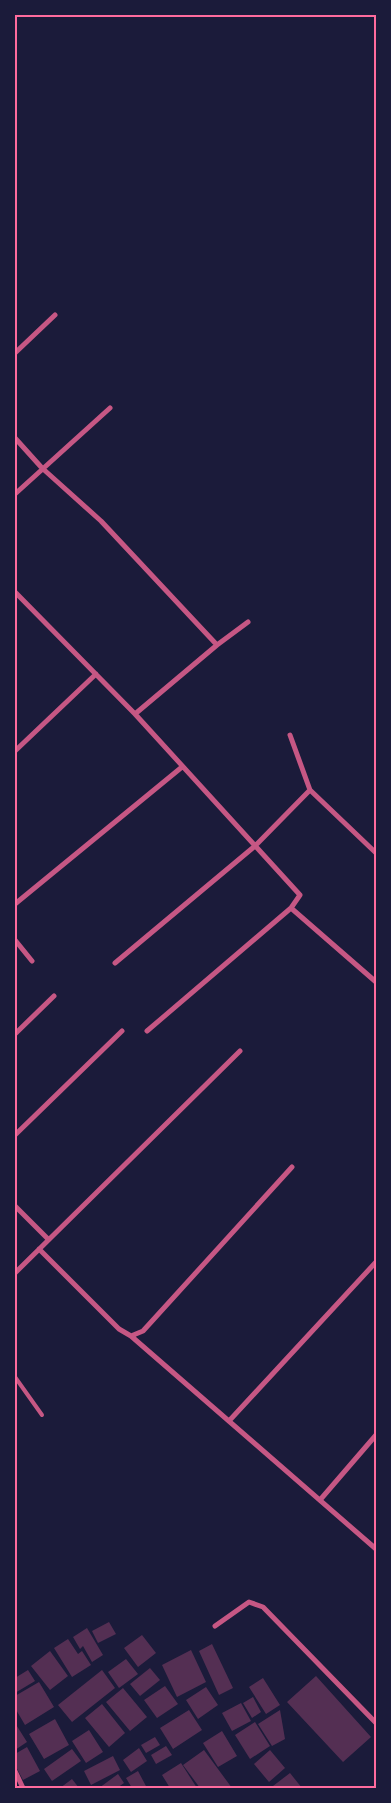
<svg xmlns="http://www.w3.org/2000/svg" width="391" height="1803" font-family="Inter,sans-serif">
<rect width="100%" height="100%" fill="#1b1b3a"/>
<path fill="#542f53" d="M109 1622 116 1634 98 1643 92 1631Z
M87 1628 103 1655 92 1662 83 1646 80 1649 73 1637Z
M142 1635 156 1653 138 1667 124 1648Z
M68 1639 78 1654 82 1651 91 1665 72 1677 54 1648Z
M212 1644 233 1688 219 1695 199 1651Z
M191 1650 206 1682 177 1697 162 1665Z
M50 1651 68 1676 50 1690 31 1666Z
M126 1659 138 1674 119 1688 108 1672Z
M150 1668 160 1680 140 1696 130 1684Z
M28 1670 35 1681 15 1693V1678Z
M102 1670 115 1688 72 1722 58 1705Z
M316 1676 371 1737 343 1762 287 1702Z
M263 1678 280 1705 266 1714 249 1687Z
M39 1682 54 1707 25 1725 15 1708V1696Z
M165 1686 178 1704 157 1718 144 1700Z
M206 1687 218 1705 198 1719 186 1700Z
M123 1688 147 1717 130 1731 106 1702Z
M253 1697 261 1712 252 1718 243 1703Z
M241 1703 251 1721 232 1731 222 1713Z
M102 1704 125 1733 109 1747 85 1718Z
M189 1710 202 1730 173 1749 160 1728Z
M280 1710 285 1739 272 1746 258 1724Z
M55 1719 69 1745 44 1759 29 1734Z
M255 1722 270 1746 250 1759 235 1735Z
M15 1723 27 1742 15 1750Z
M89 1730 103 1752 86 1763 72 1741Z
M222 1731 237 1756 218 1767 203 1743Z
M155 1737 160 1745 146 1753 141 1745Z
M166 1746 172 1755 156 1764 151 1755Z
M27 1747 40 1771 23 1780 15 1765V1754Z
M139 1748 147 1761 131 1772 123 1760Z
M72 1749 81 1761 52 1781 44 1769Z
M204 1750 232 1788H200L183 1765Z
M270 1750 285 1768 269 1782 254 1764Z
M113 1756 120 1770 91 1785 84 1771Z
M181 1763 197 1788H170L162 1775Z
M138 1771 147 1788H132L126 1778Z
M290 1773 302 1788H275L273 1786Z
M118 1774 124 1783 117 1788H99Z
M72 1779 79 1788H60Z"/>
<g fill="none" stroke-linecap="round" stroke-linejoin="round">
<path stroke="#c65784" stroke-width="4" d="M15 1377 42 1415"/>
<path stroke="#c65784" stroke-width="5" d="M15 353 55 315
M15 438 42 468 101 521 217 645 135 714
M15 494 110 408
M15 592 135 714 300 895 291 908 147 1031
M217 645 248 622
M290 735 310 790 376 853
M15 751 96 674
M15 904 182 767
M291 908 376 982
M15 940 32 961
M115 963 255 846 310 790
M15 1034 54 996
M15 1135 122 1031
M15 1206 48 1239
M39 1249 119 1329 131 1336 143 1331 292 1167
M15 1273 240 1051
M131 1336 376 1549
M229 1421 376 1262
M320 1500 376 1435
M215 1626 249 1602 263 1607 376 1723
M15 1771 23 1788"/>
</g>
<rect width="391" height="1803" fill="none" stroke="#1b1b3a" stroke-width="32"/>
<rect x="16" y="16" width="359" height="1771" fill="none" stroke="#ff6b9d" stroke-width="2"/>
</svg>
